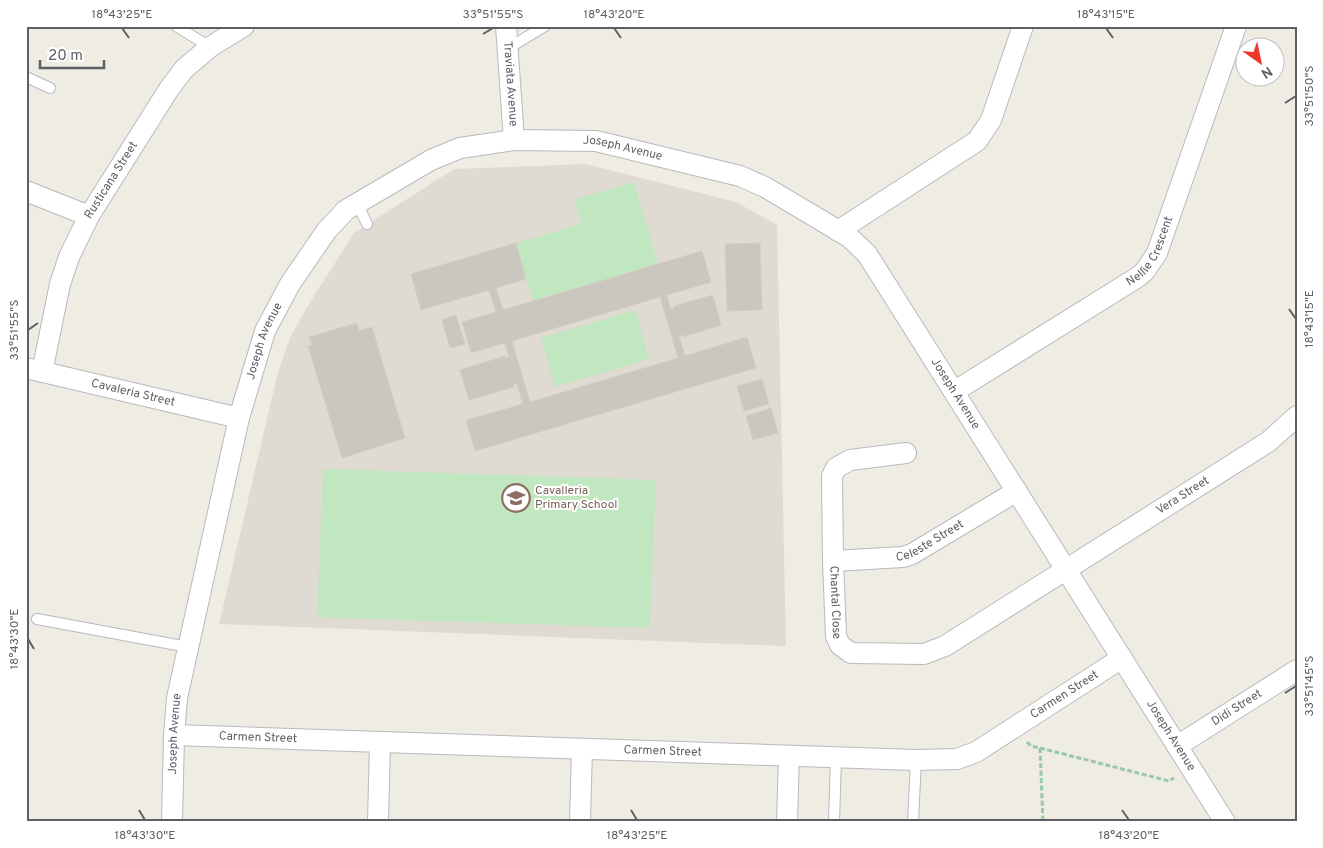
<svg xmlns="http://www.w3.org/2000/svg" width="1323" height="848" font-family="Overpass,sans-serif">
<rect width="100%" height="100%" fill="#efece4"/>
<path fill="#dfdbd2" d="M586 164 736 202 777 225 786 646 219 624 278 372 290 338 307 307 354 233 454 169Z"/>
<path fill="#c0e7bf" d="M634 182 658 264 533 301 516 243 581 224 574 200Z
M635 310 649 359 555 387 541 338Z
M323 469 656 480 650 628 317 617Z"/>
<path fill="#cac7c1" stroke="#d3cec2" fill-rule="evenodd" d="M516 243 526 279 496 288 503 310 702 251 711 282 667 295 671 309 675 308 674 306 713 295 721 325 683 337V335L679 336 685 356 747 337 756 368 475 451 466 420 523 404 517 384 513 385 514 387 469 400 460 370 505 356V358L509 357 505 343 471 353 462 322 496 312 489 290 421 310 411 274ZM660 297 678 358 530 402 512 341Z
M760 243 762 310 727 311 725 244Z
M456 315 465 344 450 348 442 320Z
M357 323 359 331 372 327 405 438 342 458 308 346 312 345 309 337Z
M762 379 769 404 744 411 737 386Z
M771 408 778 433 753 440 746 416Z"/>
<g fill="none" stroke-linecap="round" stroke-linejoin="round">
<defs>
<path id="service" d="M176 26 210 47
M507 49 545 26
M26 77 50 88
M357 203 367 224
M37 619 188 647
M834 822 836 758
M913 822 916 760"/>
<g id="minor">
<path id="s1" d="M506 26 514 140"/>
<path d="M26 191 89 216"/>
<path d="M838 231 977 141 991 120 1023 26"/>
<path id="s2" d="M26 368 239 418"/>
<path id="s3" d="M42 372 60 284 69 257 89 216 169 89 184 69 210 47 244 26"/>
<path id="s4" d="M955 391 1138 277 1145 271 1157 253 1236 26"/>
<path id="s5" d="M906 453 850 460 836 468 832 476 833 561 836 636 840 645 851 653 924 654 945 646 1268 442 1297 416"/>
<path id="s6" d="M833 561 903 557 912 554 1017 491"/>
<path id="s7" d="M174 735 916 760 957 759 976 752 1122 658"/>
<path id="s8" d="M1177 746 1297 670"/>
<path id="s9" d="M172 822 174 735 177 698 239 418 265 331 290 284 327 230 346 210 431 160 460 148 514 140 596 141 740 176 765 187 849 237 867 254 1225 822"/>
<path d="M378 822 380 742"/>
<path d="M580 822 582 749"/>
<path d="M787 822 789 756"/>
</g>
</defs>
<use href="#service" stroke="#b6babe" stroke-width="12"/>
<use href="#minor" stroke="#b6babe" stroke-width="22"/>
<path stroke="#98c8a5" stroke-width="3" stroke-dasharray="5 2.5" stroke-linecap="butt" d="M1027 742 1031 746 1040 748 1043 822
M1040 748 1169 781 1174 778"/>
<use href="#service" stroke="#fff" stroke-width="10"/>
<use href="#minor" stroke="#fff" stroke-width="20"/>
</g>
<path fill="none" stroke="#5c6065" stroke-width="2" d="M122 28 129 38M614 28 621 38M1106 28 1113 38M483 34 493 28M1285 103 1296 96M1289 309 1296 319M28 330 38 323M28 639 34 649M1285 693 1296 686M139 810 145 820M631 810 637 820M1122 810 1129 820"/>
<defs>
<symbol id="school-ring" viewBox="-11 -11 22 22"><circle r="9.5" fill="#fff" stroke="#8d6e63" stroke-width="1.5"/><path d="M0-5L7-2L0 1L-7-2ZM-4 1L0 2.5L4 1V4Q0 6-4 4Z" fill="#8d6e63"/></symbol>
</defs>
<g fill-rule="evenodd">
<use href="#school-ring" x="500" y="482" width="32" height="32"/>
</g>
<g text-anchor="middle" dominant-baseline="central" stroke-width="4" stroke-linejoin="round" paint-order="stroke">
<g font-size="12" fill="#5c6065" stroke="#fff">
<text stroke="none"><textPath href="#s1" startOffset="58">Traviata Avenue</textPath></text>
<text stroke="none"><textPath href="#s9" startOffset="942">Joseph Avenue</textPath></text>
<text stroke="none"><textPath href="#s3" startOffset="206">Rusticana Street</textPath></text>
<text stroke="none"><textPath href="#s4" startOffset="244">Nellie Crescent</textPath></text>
<text stroke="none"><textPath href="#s9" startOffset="492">Joseph Avenue</textPath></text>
<text stroke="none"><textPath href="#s9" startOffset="1378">Joseph Avenue</textPath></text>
<text stroke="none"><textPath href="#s2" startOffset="110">Cavaleria Street</textPath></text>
<text stroke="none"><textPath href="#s5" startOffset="642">Vera Street</textPath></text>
<text stroke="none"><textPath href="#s6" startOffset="101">Celeste Street</textPath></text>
<text stroke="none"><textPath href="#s5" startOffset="208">Chantal Close</textPath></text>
<text stroke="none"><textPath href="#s7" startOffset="909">Carmen Street</textPath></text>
<text stroke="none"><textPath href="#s8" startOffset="71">Didi Street</textPath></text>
<text stroke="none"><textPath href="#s9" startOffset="88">Joseph Avenue</textPath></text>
<text stroke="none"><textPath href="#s9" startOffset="1782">Joseph Avenue</textPath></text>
<text stroke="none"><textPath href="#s7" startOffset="84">Carmen Street</textPath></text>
<text stroke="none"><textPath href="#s7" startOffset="489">Carmen Street</textPath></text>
</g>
<g font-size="12" fill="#785e54" stroke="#fff" text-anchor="start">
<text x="535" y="491">Cavalleria<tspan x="535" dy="14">Primary School</tspan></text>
</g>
</g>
<rect width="1323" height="848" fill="none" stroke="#ffffff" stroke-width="55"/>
<g transform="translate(1260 62) rotate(147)"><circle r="24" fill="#ffffff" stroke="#bebfc1"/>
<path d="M0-4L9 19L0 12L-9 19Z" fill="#ec372c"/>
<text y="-8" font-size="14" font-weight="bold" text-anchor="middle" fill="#5c6065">N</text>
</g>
<path d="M40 60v8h64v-8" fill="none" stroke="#5c6065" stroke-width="2.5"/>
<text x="48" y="60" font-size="15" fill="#5c6065" stroke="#ffffff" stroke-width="4" paint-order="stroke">20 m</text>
<rect x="28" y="28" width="1268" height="792" fill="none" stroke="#5c6065" stroke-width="2"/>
<g font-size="12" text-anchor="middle" fill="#5c6065">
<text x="122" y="18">18°43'25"E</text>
<text x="493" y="18">33°51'55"S</text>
<text x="614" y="18">18°43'20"E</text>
<text x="1106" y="18">18°43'15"E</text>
<text transform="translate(1309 96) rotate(-90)" y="4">33°51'50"S</text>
<text transform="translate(1309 319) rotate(-90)" y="4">18°43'15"E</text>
<text transform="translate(14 330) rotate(-90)" y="4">33°51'55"S</text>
<text transform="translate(14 639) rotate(-90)" y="4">18°43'30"E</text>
<text transform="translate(1309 686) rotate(-90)" y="4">33°51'45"S</text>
<text x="145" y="839">18°43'30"E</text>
<text x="637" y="839">18°43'25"E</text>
<text x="1129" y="839">18°43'20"E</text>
</g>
</svg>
